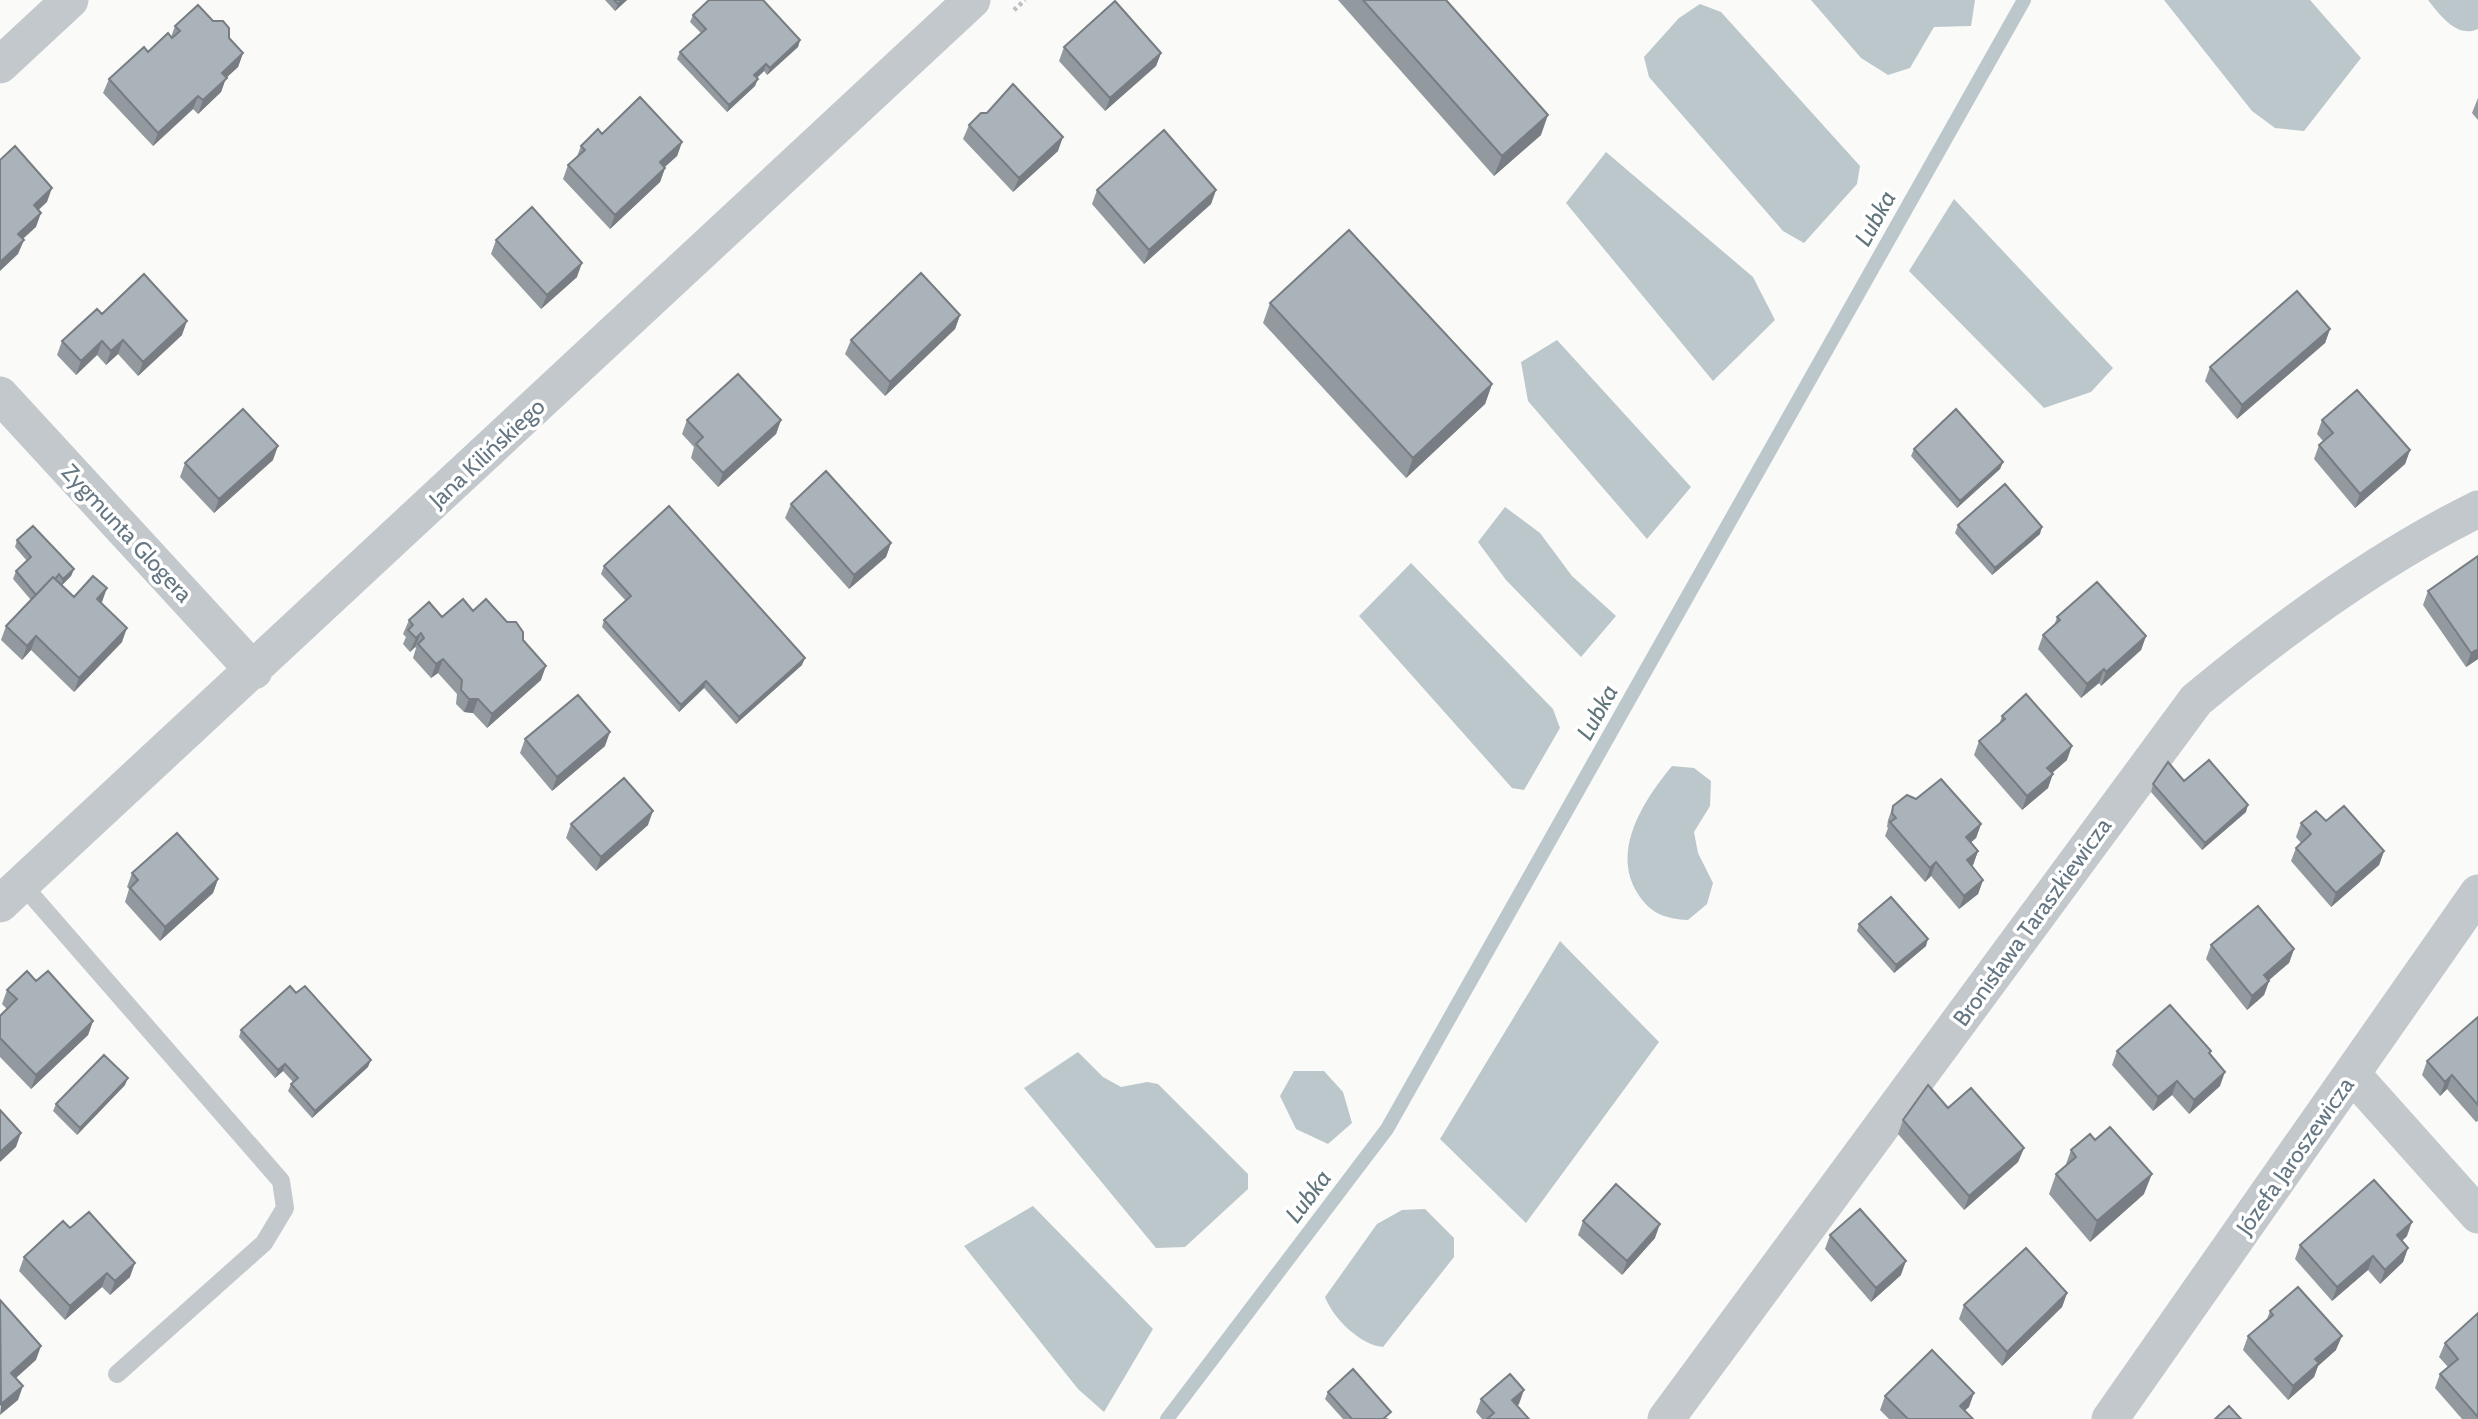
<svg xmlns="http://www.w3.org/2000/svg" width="2478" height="1419" font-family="Cabin,sans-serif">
<rect width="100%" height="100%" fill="#fafaf8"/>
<path fill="#bbc7cb" d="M1811 0H1975L1971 26 1934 27 1910 68 1888 75 1861 58Z
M2164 0H2310L2361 58 2304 131 2275 128 2252 111Z
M2428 0H2478V29C2457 39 2439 14 2428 0Z
M1700 4 1721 12 1860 166 1857 184 1804 243 1783 231 1649 77 1644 57 1679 18Z
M1606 152 1753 277 1775 320 1713 381 1566 203Z
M1954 199 2113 368 2091 392 2044 408 1909 271Z
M1557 340 1691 487 1647 539 1528 401 1521 362Z
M1505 507 1540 533 1572 576 1616 616 1581 657 1506 580 1478 542Z
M1411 563 1553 709 1560 728 1524 790 1512 788 1359 616Z
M1672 766 1694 768 1711 781 1710 806 1694 832 1698 853 1713 883 1707 904 1688 920C1665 919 1650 913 1638 894 1610 851 1644 800 1672 766Z
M1560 941 1659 1042 1526 1223 1440 1139Z
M1078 1052 1103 1077 1121 1087 1147 1082 1158 1084 1248 1174V1189L1185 1247 1156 1248 1024 1088Z
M1294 1071H1324L1343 1092 1352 1123 1328 1144 1296 1129 1280 1096Z
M1033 1206 1153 1329 1104 1412 1078 1389 964 1246Z
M1425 1209 1454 1238V1257L1383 1347C1360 1345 1333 1318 1325 1297L1377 1224 1402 1210Z"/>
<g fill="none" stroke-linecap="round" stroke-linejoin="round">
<path stroke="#bbc7cb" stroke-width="14" d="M1167 1419 1387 1129 2024 0"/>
<path stroke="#bbbfc2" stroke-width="4.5" stroke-dasharray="3.5 3.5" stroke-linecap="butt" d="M1014 10 1025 0"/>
<path stroke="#c3c8cc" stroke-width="18" d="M22 884 281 1181 285 1208 264 1243 117 1374"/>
<path stroke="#c3c8cc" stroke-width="37" d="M0 65 70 0
M0 395 254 671
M0 904 972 0
M2352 1074 2478 1215
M1666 1419 2196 700C2279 631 2381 557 2478 509
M2110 1419 2478 893"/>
</g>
<path fill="#929a9f" d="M605 0H627L615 11Z
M1338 0H1446L1541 135 1494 176Z
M693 15 800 40 798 47 767 75 764 71 757 78 755 86 727 112 677 59 680 52 701 33 690 22Z
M175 26 229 38 243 53 238 67 226 78 221 92 198 114 193 109 153 146 103 93 109 79 171 37Z
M1064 47 1161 53 1156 66 1105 111 1059 61Z
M2478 98V120L2472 113Z
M969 125 1058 151 1013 192 963 139Z
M602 134 682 142 677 156 664 167 665 168 660 182 610 229 563 179 568 165 576 159 581 146Z
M1097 190H1216L1211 204 1144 264 1092 204Z
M496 240 577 277 541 309 491 254Z
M1270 303 1492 384 1485 404 1406 478 1263 323Z
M102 314 182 335 138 376 118 354 106 365 97 355 76 375 57 355 62 341Z
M960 315 955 329 885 396 845 354 851 340Z
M2330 329 2325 343 2237 419 2205 381 2210 367Z
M687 420H781L776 434 718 487 691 458 694 447 682 434Z
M2322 420 2410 450 2405 464 2355 508 2314 459 2319 445 2323 441 2317 434Z
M1914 449 2003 462 2000 469 1957 508 1911 456Z
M273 460 214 513 180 477 185 463Z
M791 504 891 543 886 557 849 589 785 518Z
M1958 525 2040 534 1992 575 1955 533Z
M17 540 74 569 71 576 62 585 74 597 101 603 122 642 74 692 31 650 22 660 1 640 6 626 31 600 13 579 16 571 27 561 15 547Z
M2478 556V659L2466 667 2423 605 2428 591Z
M604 566 802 665 736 724 704 688 679 712 602 627 604 620 626 601 601 574Z
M473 611 523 640 541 680 487 728 473 713 464 712 456 704 457 694 438 673 431 678 413 658 416 648 415 647 410 652 403 644 406 637 403 634 409 620 442 617Z
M2057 617 2146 636 2141 650 2101 686 2099 683 2081 698 2038 649 2043 635 2054 626Z
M2002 716 2067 760 2052 773 2048 788 2022 810 1974 755 1979 741 1999 725Z
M525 739 605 746 552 791 520 753Z
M2153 784 2246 812 2202 850 2151 792Z
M1916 799 1981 824 1976 838 1971 842 1978 851 1973 865 1971 866 1983 880 1978 894 1959 909 1931 876 1925 882 1885 836 1888 828 1887 827 1888 820 1893 806Z
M2326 821 2384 851 2379 865 2331 907 2291 861 2296 848 2301 843 2296 837 2301 823Z
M571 824 648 825 596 871 566 838Z
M132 873 218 879 213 893 160 941 125 902 129 889 127 887Z
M1859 924 1926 946 1894 973 1857 931Z
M2211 945 2294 949 2289 963 2268 980 2269 981 2264 995 2247 1010 2206 959Z
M36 981 93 1021 88 1035 31 1089 0 1057V1016L7 1009 2 1004 7 990Z
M296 993 368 1067 312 1118 288 1091 291 1084 293 1082 283 1071 275 1078 239 1037 241 1030Z
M2478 1017V1121L2476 1122 2447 1089 2440 1096 2422 1075 2427 1061Z
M2117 1051H2211L2210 1055 2220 1086 2189 1114 2172 1095 2153 1111 2112 1065Z
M125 1085 77 1135 53 1111 56 1104Z
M1948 1108 2024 1148 2018 1162 1964 1210 1898 1134 1903 1120Z
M2071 1150 2144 1194 2090 1242 2049 1194 2056 1174 2065 1167Z
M1583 1221 1655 1238 1622 1275 1578 1235Z
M70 1228 130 1277 110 1295 102 1287 65 1320 19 1271 24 1257Z
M1830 1235 1901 1275 1871 1302 1825 1249Z
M2407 1236 2402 1241 2408 1248 2403 1262 2380 1284 2368 1270 2332 1301 2295 1259 2300 1245Z
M2067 1293 2062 1307 2002 1366 1959 1319 1964 1305Z
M2270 1311 2336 1350 2318 1366 2314 1377 2288 1400 2243 1350 2248 1336 2267 1319Z
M2478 1313V1419H2462L2435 1388 2440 1374 2448 1367 2439 1357 2445 1343Z
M1328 1392 1389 1419H1343L1325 1399Z
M1885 1396 1969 1407 1965 1410 1973 1419H1889L1880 1410Z
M1481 1399 1519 1404 1517 1406 1529 1419H1482L1476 1412Z"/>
<path fill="#777d82" d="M622 0H627L615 11 618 4Z
M800 40 798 47 767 75 770 68Z
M243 53 238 67 226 78 221 92 198 114 203 100 222 73Z
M1161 53 1156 66 1105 111 1110 98Z
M766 64 764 71 752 82 754 75Z
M758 79 755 86 727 112 729 105Z
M198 96 193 109 153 146 158 133Z
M1548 115 1541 135 1494 176 1502 156Z
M1063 137 1058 151 1013 192 1019 178Z
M682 142 677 156 655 176 660 162Z
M665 168 660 182 610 229 615 215Z
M52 188 47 202 29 219 34 205Z
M1216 190 1211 204 1144 264 1149 250Z
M41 213 36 227 13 248 18 234Z
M24 240 18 254 0 271V262Z
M582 263 577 277 541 309 547 295Z
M960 315 955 329 885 396 890 382Z
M187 321 182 335 138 376 143 362Z
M2330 329 2325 343 2237 419 2242 405Z
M123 340 118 354 106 365 111 351Z
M102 341 97 355 76 375 81 361Z
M1492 384 1485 404 1406 478 1413 458Z
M781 420 776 434 718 487 723 473Z
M278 446 273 460 214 513 219 499Z
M2410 450 2405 464 2355 508 2360 494Z
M2003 462 2000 469 1957 508 1960 501Z
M2042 527 2040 534 1992 575 1995 568Z
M891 543 886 557 849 589 854 575Z
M74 569 71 576 61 586 63 579Z
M107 588 102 602 92 613 97 599Z
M127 628 122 642 74 692 79 678Z
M421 633 415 647 410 652 416 638Z
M36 636 31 650 22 660 27 646Z
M2146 636 2141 650 2101 686 2106 672Z
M2478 649V659L2466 667 2471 653Z
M805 658 802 665 736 724 739 717Z
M443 659 438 673 431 678 436 664Z
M546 666 541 680 487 728 492 714Z
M2104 669 2099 683 2081 698 2087 684Z
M706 681 704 688 679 712 681 705Z
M469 699H478L473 713 464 712Z
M610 732 605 746 552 791 557 777Z
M2072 746 2067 760 2042 782 2047 768Z
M2053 774 2048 788 2022 810 2027 796Z
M2248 805 2246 812 2202 850 2205 843Z
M653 811 648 825 596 871 601 857Z
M1981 824 1976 838 1961 851 1966 837Z
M1978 851 1973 865 1962 874 1967 860Z
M2384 851 2379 865 2331 907 2336 893Z
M1936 862 1931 876 1925 882 1930 868Z
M218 879 213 893 160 941 165 927Z
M1983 880 1978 894 1959 909 1964 896Z
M1928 939 1926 946 1894 973 1896 965Z
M2294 949 2289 963 2259 989 2264 975Z
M2269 981 2264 995 2247 1010 2252 996Z
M93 1021 88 1035 31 1089 36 1075Z
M371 1060 368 1067 312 1118 315 1111Z
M285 1064 283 1071 275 1078 278 1070Z
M2225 1072 2220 1086 2189 1114 2194 1100Z
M2452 1075 2447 1089 2440 1096 2445 1082Z
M128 1078 125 1085 77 1135 80 1128Z
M2177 1081 2172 1095 2153 1111 2158 1097Z
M21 1133 16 1147 0 1162V1152Z
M2024 1148 2018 1162 1964 1210 1969 1196Z
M2152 1174 2144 1194 2090 1242 2097 1221Z
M2412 1222 2407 1236 2392 1249 2397 1235Z
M1660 1224 1655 1238 1622 1275 1627 1261Z
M2408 1248 2403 1262 2380 1284 2385 1270Z
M2373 1256 2368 1270 2332 1301 2337 1287Z
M1906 1261 1901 1275 1871 1302 1876 1288Z
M135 1263 130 1277 110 1295 115 1281Z
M107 1273 102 1287 65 1320 70 1306Z
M2067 1293 2062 1307 2002 1366 2007 1352Z
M2342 1336 2336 1350 2318 1366 2314 1377 2288 1400 2293 1386 2315 1359Z
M41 1346 36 1360 6 1387 11 1373Z
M23 1386 18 1400 0 1415 1 1404Z
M1524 1390 1519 1404 1507 1414 1512 1400Z
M1974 1393 1969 1407 1955 1419 1960 1406Z"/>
<path fill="#aab3b9" stroke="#777d82" stroke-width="2" d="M614 0H622L618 4Z
M709 0H763L800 40 770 68 766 64 754 75 758 79 729 105 680 52 706 29 693 15Z
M1363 0H1446L1548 115 1502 156Z
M1115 1 1161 53 1110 98 1064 47Z
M198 5 213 21H223L229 28V38L243 53 222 73 227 78 203 100 198 96 158 133 109 79 144 47 148 52 168 33 172 38 180 31 175 26Z
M1013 84 1063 137 1019 178 969 125 981 113H987Z
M640 97 682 142 660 162 665 168 615 215 568 165 585 150 581 146 598 129 602 134Z
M1164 130 1216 190 1149 250 1097 190Z
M15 146 52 188 34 205 41 213 18 234 24 240 0 262V160Z
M532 207 582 263 547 295 496 240Z
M1349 230 1492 384 1413 458 1270 303Z
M921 273 960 315 890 382 851 340Z
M144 274 187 321 143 362 123 340 111 351 102 341 81 361 62 341 97 309 102 314Z
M2297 291 2330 329 2242 405 2210 367Z
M738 374 781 420 723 473 696 444 703 437 687 420Z
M2357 390 2410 450 2360 494 2319 445 2333 433 2322 420Z
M243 409 278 446 219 499 185 463Z
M1956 409 2003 462 1960 501 1914 449Z
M826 471 891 543 854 575 791 504Z
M2005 484 2042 527 1995 568 1958 525Z
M669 506 805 658 739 717 706 681 681 705 604 620 631 596 604 566Z
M33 526 74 569 63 579 59 574 55 579 53 577 36 595 16 571 31 557 17 540Z
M2478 556V649L2471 653 2428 591Z
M93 576 107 588 97 599 127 628 79 678 36 636 27 646 6 626 53 577 74 597Z
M2097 582 2146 636 2106 672 2104 669 2087 684 2043 635 2060 620 2057 617Z
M463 599 473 611 486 599 507 622H516L523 632V640L546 666 492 714 478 699H469L461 690 462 680 443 659 436 664 418 644 424 638 421 633 416 638 408 630 413 625 409 620 429 602 442 617Z
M2026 694 2072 746 2047 768 2053 774 2027 796 1979 741 2005 719 2002 716Z
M578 695 610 732 557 777 525 739Z
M2209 760 2248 805 2205 843 2153 784 2168 762 2184 781Z
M624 778 653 811 601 857 571 824Z
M1941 779 1981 824 1966 837 1978 851 1967 860 1983 880 1964 896 1936 862 1930 868 1890 822 1896 818 1892 813 1893 806 1907 795 1916 799Z
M2344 806 2384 851 2336 893 2296 848 2311 834 2301 823 2316 811 2326 821Z
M177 833 218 879 165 927 130 888 138 880 132 873Z
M1891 897 1928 939 1896 965 1859 924Z
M2258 906 2294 949 2264 975 2269 981 2252 996 2211 945Z
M27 971 36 981 48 971 93 1021 36 1075 0 1038V1016L17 999 7 990Z
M290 986 296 993 305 986 371 1060 315 1111 291 1084 298 1078 285 1064 278 1070 241 1030Z
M2170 1005 2211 1051 2209 1053 2225 1072 2194 1100 2177 1081 2158 1097 2117 1051Z
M2478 1017V1105L2452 1075 2445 1082 2427 1061Z
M104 1055 128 1078 80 1128 56 1104Z
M1928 1085 1948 1108 1971 1088 2024 1148 1969 1196 1903 1120Z
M0 1110 21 1133 0 1152Z
M2110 1127 2152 1174 2097 1221 2056 1174 2076 1157 2071 1150 2090 1134 2095 1140Z
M2374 1180 2412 1222 2397 1235 2408 1248 2385 1270 2373 1256 2337 1287 2300 1245Z
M1616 1184 1660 1224 1627 1261 1583 1221Z
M1860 1209 1906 1261 1876 1288 1830 1235Z
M89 1212 135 1263 115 1281 107 1273 70 1306 24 1257 63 1221 70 1228Z
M2026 1248 2067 1293 2007 1352 1964 1305Z
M2298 1287 2342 1336 2315 1359 2319 1363 2293 1386 2248 1336 2273 1315 2270 1311Z
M0 1300 41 1346 11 1373 23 1386 1 1404Z
M2478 1313V1417L2440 1374 2458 1359 2445 1343Z
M1932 1350 1974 1393 1960 1406 1973 1419H1908L1885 1396Z
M1353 1369 1391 1412 1383 1419H1352L1328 1392Z
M1510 1374 1524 1390 1512 1400 1529 1419H1487L1494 1413 1481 1399Z
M2229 1406 2241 1419H2215Z"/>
<g text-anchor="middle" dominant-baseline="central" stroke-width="7" stroke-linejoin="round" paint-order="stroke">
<g font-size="23" fill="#657683" stroke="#fff">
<text transform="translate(487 453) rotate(-43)">Jana Kilińskiego</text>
<text transform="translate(127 533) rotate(47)">Zygmunta Glogera</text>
<text transform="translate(2032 922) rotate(-54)">Bronisława Taraszkiewicza</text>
<text transform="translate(2295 1156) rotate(-55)">Józefa Jaroszewicza</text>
</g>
<g font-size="24" font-style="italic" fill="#60757c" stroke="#fff">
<text transform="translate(1875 218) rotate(-61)">Lubka</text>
<text transform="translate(1597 712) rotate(-61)">Lubka</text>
<text transform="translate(1308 1196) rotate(-53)">Lubka</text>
</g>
</g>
</svg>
